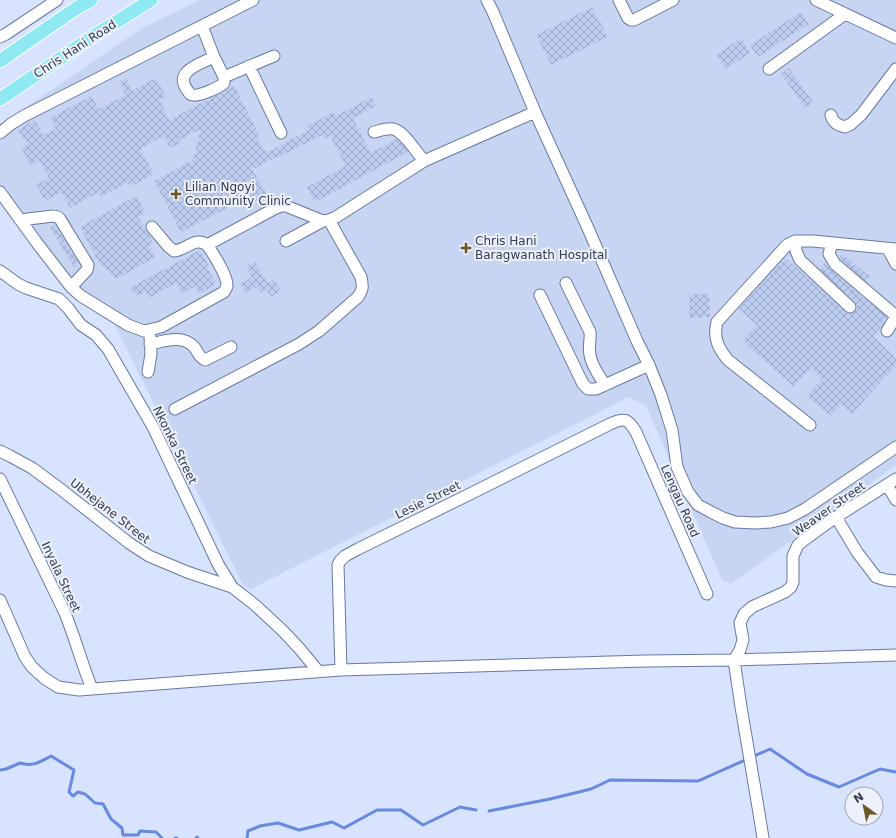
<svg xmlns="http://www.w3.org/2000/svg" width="896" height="838" font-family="'DejaVu Sans',sans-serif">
<defs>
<pattern id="building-cross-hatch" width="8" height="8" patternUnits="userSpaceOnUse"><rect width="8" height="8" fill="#bdcdf2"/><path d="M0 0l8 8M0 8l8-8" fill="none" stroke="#9aa8c6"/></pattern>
</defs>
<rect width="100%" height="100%" fill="#d7e3ff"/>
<path fill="#c7d5f3" d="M199 0H896V465L731 584 722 580 646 406 629 397 251 589 243 585 115 325 74 298 0 198V125L142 28Z"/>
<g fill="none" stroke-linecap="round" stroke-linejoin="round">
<path stroke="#678ae1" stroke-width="3" d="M0 770 6 769 20 763C33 767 40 762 51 756L74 770 69 792 73 796 78 792 85 794 95 803 103 804 111 819 122 828 123 835H138L140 831 156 832 162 838
M489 811 550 799 591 789 610 780 698 781 770 749 807 774 839 787 880 769 896 772
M175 838H177
M196 838 197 837 198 838
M247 838 248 831 260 826 278 823 299 830 332 822 344 828 377 810H401L423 825 460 807 476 810"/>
</g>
<path fill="url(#building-cross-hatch)" d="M592 7 608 37 551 65 536 35Z
M801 12 809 24 758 57 750 45Z
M741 38 750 53 726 69 716 55Z
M789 68 813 102 805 108 781 74Z
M126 78 132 91 156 78 166 97 160 101 169 120 234 86 259 135 257 137 266 153 309 130 307 126 334 112 336 116 371 97 376 106 353 118 371 153 397 139 408 152 315 202 307 187 346 166 330 136 324 139 322 135 279 157 278 156 251 170 254 172 267 195 244 207 241 201 181 232 154 181 190 162 192 164 201 129 179 140 181 143 170 148 164 136 140 149 154 174 130 187 128 182 101 197 99 192 70 208 61 192 45 201 36 185 49 178 39 160 30 165 21 148 28 144 18 130 34 120 44 135 56 129 50 118 91 96 99 109 126 95 119 82Z
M136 196 146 213 138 217 153 243 149 246 155 257 117 279 99 263 80 227Z
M55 225 79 264 74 267 50 228Z
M200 250 209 266 207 267 216 284 199 294 195 286 182 294 176 283 149 298 146 292 138 296 129 288Z
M843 254 870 277 866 282 840 259 839 258Z
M785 258 811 281V280L846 312 848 314H852L855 312 857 309V305L855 302 820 270 825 263 830 269 887 317 883 325 873 336 896 358V365L852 414 841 404 830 416 807 396 822 379 811 368 794 387 742 341 757 325 739 309Z
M255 262 268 283 274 280 281 291 271 297 266 289 261 293 257 286 246 293 240 284 252 277 246 267Z
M689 294H709L710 317 689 318Z"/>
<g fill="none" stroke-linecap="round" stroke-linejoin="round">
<defs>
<path id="minor" d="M487 0 493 12 535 112 587 226 637 341 649 365 661 395 672 430 677 467 688 492 698 505 711 512 723 518 735 522 755 523 771 522 788 518 805 509 896 447
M619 0 628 18 631 20H634L673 0
M816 0 896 38
M202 26 214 57 224 77V83C220 87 198 97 193 95 191 95 189 93 188 91 183 85 181 78 187 72 193 65 206 61 214 57
M0 37 6 34 57 0
M249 66 281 133
M769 69 845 14
M224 77 274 56
M831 115C833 123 838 125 845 127L851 124 861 115 896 69
M374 132C379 131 386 128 393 129 404 131 416 152 424 161L535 112
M0 133 11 124 24 116 253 0
M0 192 37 243 71 287 81 296 128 325 144 331 161 327 224 292C225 290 226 289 227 286 228 277 213 253 207 245 196 236 186 250 174 251L168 246 152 227
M20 220 53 216 58 217 60 219 88 265 87 270 71 287
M286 241 323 221
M795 241 796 251 800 260 850 307
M832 243 829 254 835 264 896 316
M207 245 274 209 281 206H286L323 221 329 220 336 217 424 161
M888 249 896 264
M0 271 18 284 26 288 59 299 68 308 81 325 96 335 108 349 153 427 218 564 232 587
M566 283 590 332C591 340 588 347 590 355 591 365 600 377 605 385
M540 295 583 384 588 389H596L649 365
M887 331 896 316
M150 344C165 341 183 334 195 348 198 353 199 357 205 360L231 347
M148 372 151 354 150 337
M175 409 299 344 319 331 358 297C363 289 363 287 361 277L329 220
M810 425 728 360C718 348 713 338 717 322L787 245 795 241H813L896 249
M0 451 10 456 32 468 63 491 129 543 149 556 187 572 232 587 255 605 282 630 299 648 318 671
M0 479 65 613C75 638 82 664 92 689
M887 485 896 500
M836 517 857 552 876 577 886 580 896 581
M0 600 25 657 32 667 44 678 58 687 79 690 341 670 645 661 734 660 896 655
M341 670 338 565 340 561 345 556 358 549 474 492 610 424C625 417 628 419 636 432L707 594
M763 838 757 801 741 707 734 660 740 650 743 640 740 623 744 614 752 607 785 592 791 587 793 582V556L798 545 804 540 836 517 896 479"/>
<path id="major" d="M0 61 75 9 91 0
M0 99 89 39 151 0"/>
</defs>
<use href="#minor" stroke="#6879a2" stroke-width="13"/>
<use href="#major" stroke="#fff" stroke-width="15"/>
<use href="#minor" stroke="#fff" stroke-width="11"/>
<use href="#major" stroke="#8ee9f3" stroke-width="13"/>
</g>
<g fill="#6b5625" stroke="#ecf0fa" stroke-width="1.5">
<path d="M174 188h4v4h4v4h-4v4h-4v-4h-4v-4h4z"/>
<path d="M464 242h4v4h4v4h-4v4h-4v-4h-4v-4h4z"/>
</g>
<g text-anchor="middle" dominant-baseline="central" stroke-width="4" stroke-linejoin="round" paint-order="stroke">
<g font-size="12" fill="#343c4e" stroke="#ecf0fa">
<text transform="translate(75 49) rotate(-33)">Chris Hani Road</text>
<text transform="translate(175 445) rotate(64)">Nkonka Street</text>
<text transform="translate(428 500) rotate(-26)">Lesie Street</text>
<text transform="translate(680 501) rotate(66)">Lengau Road</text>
<text transform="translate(829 509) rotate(-35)">Weaver Street</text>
<text transform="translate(110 511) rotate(38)">Ubhejane Street</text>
<text transform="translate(61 577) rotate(65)">Inyala Street</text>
</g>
<g font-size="12" fill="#343c4e" stroke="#ecf0fa" text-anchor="start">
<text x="185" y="187">Lilian Ngoyi<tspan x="185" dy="14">Community Clinic</tspan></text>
<text x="475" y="241">Chris Hani<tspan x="475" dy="14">Baragwanath Hospital</tspan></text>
</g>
</g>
<g transform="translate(864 806) rotate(327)"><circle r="19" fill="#ecf0fa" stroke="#a2a8b5"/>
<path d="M0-3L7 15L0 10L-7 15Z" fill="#6b5625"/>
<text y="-6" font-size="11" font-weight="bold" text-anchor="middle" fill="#343c4e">N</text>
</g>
</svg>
